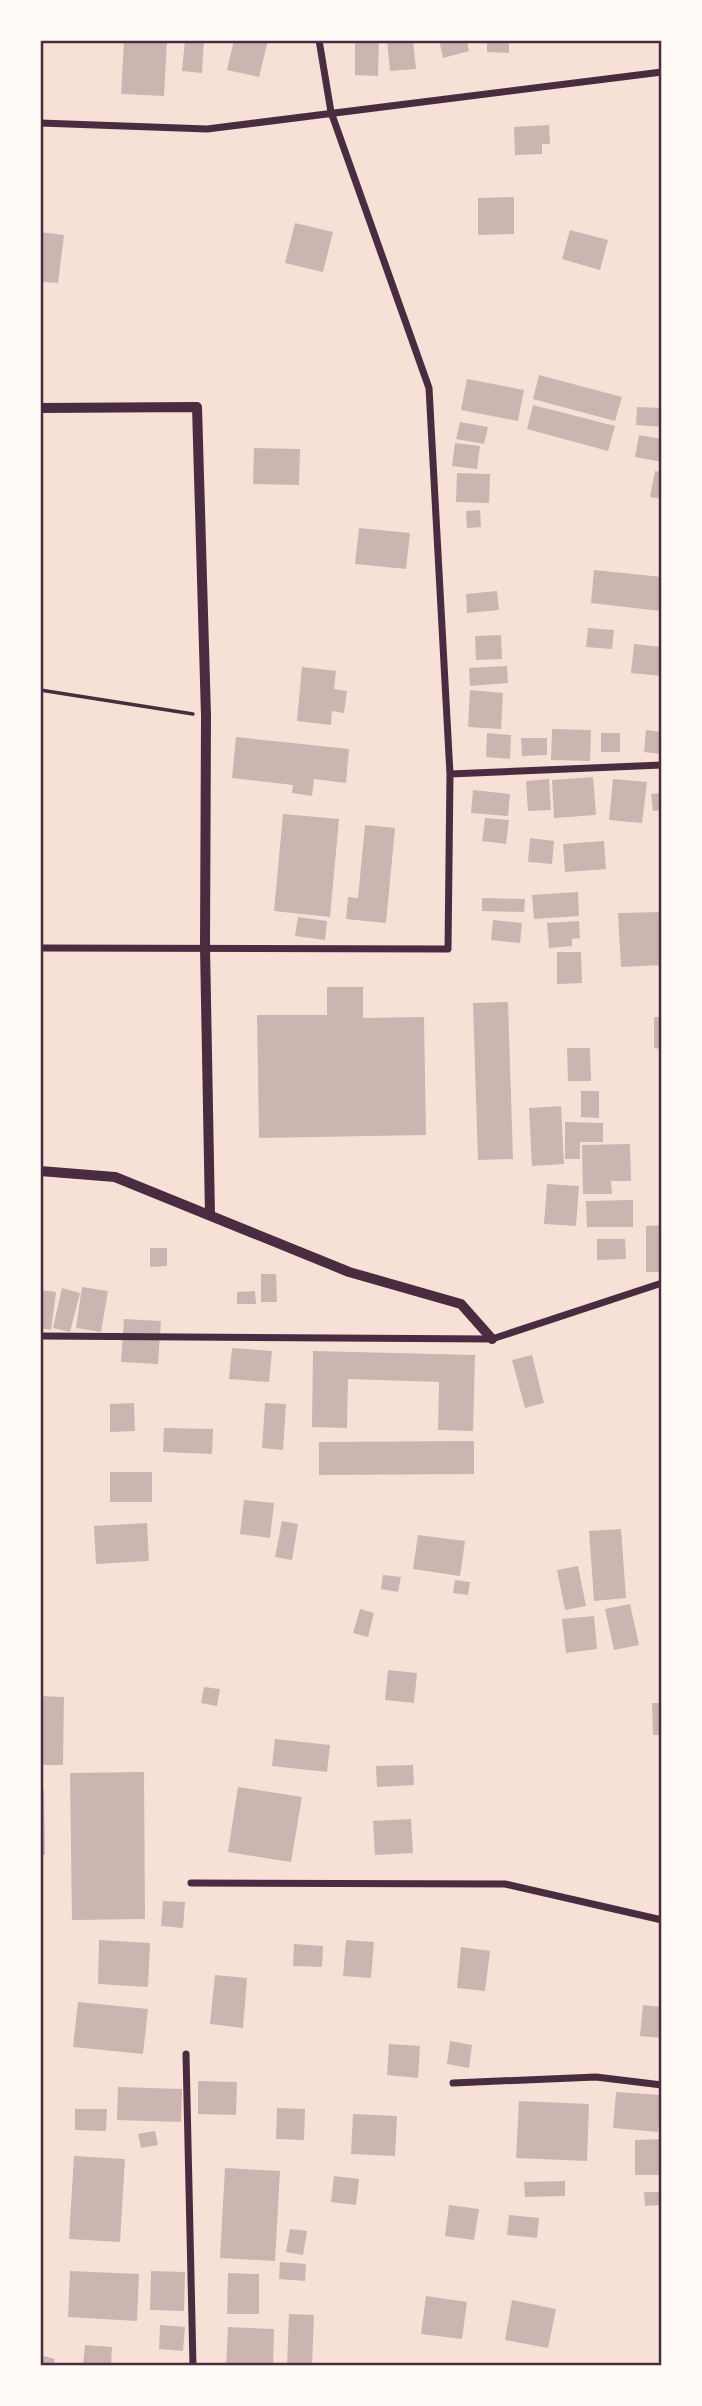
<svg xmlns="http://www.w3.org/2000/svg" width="702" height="2406" font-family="'Exo 2',sans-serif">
<rect width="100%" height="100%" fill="#f7e1d7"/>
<path fill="#ccb4b1" d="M124 40H167L164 96 121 94Z
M185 40H204L202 73 182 71Z
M234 40H268L259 77 227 70Z
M355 40H379L378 76 355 75Z
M387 40H413L416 69 390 71Z
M439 40H467L469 51 443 58Z
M487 40H509V53L487 52Z
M549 125 550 144H542V154L515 155 514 127Z
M514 197V234L478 235V198Z
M295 223 333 232 323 272 285 263Z
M570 230 608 240 600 270 562 259Z
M40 232 64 235 58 283 43 282 42 294Z
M539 375 622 397 615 421 533 399Z
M467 379 524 390 518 421 461 410Z
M533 405 615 426 608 451 527 429Z
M637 407 662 408V427L636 425Z
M460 422 488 427 484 444 456 439Z
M639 435 662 439V462L635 457Z
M455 443 480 446 477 469 452 466Z
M254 448 300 449 299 485 253 484Z
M655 471 662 472V499L650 497Z
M457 473 490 474 489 503 456 502Z
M480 510 481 527 467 528 466 511Z
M359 528 410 533 406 569 355 564Z
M594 570 662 577 661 611 591 603Z
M497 591 499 610 467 613 466 594Z
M588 628 614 630 612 649 586 647Z
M501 635 502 659 476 660 475 636Z
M634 644 662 647V676L631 673Z
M507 666 508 683 470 686 469 668Z
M302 667 336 671 334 689 347 691 344 713 332 711 331 725 297 721Z
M470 690 503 693 501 729 468 727Z
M552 729 591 730 590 761 551 760Z
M646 730 662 732V754L644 752Z
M487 733 511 735 510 759 486 757Z
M601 733H620V752H601Z
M236 737 349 749 346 783 314 779 312 796 292 793 293 785 232 778Z
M521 738H547V755L522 756Z
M593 777 596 815 554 818 552 780Z
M549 779 551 810 528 811 526 781Z
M613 779 647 782 642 823 609 820Z
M473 790 510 794 508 816 471 813Z
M662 793V810L653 811 651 794Z
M283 814 339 819 330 917 274 911Z
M485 818 509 820 506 844 482 841Z
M365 825 395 828 386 923 346 919 348 897 358 898Z
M530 838 554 841 552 864 528 862Z
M604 841 606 869 565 872 563 844Z
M578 892 579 916 534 919 532 895Z
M482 898 525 899 524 912 482 911Z
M662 912V965L621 967 618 913Z
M298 917 327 921 325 940 295 936Z
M493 920 522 923 520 943 491 940Z
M579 921 580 938 572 939V946L549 948 547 923Z
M557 952H581L582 983 557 984Z
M327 987H363V1018L424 1017 426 1135 259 1138 257 1015H327Z
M508 1002 513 1159 478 1160 473 1003Z
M654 1017H662V1049L654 1048Z
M567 1048H590L591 1081H568Z
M581 1091H599V1118L581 1117Z
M561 1106 564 1164 532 1166 529 1108Z
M565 1122 603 1123V1142H580V1159H565Z
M630 1144 631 1181H611L612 1194H583L582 1145Z
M547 1184 579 1186 576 1226 544 1224Z
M633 1200V1227H587L586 1201Z
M662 1225V1272H646V1226Z
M597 1239H625L626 1259 597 1260Z
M150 1248H167V1266L150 1267Z
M261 1274H276L277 1302H261Z
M82 1287 108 1291 101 1332 76 1328Z
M62 1288 80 1293 70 1332 53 1328Z
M40 1290 56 1292 51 1330 40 1328Z
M255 1291 256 1304H237V1292Z
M124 1319 161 1321 158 1364 121 1362Z
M232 1348 272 1351 269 1382 229 1379Z
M313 1351 475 1355 473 1431 438 1430 439 1382 348 1379 347 1428 312 1427Z
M532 1355 544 1403 525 1408 512 1360Z
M134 1403 135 1431 110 1432V1404Z
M265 1403 286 1404 283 1450 262 1448Z
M164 1428 213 1429 212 1454 163 1452Z
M474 1441V1474L319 1475V1442Z
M110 1472H152V1502H110Z
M244 1500 274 1503 270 1538 240 1534Z
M282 1521 298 1524 292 1560 275 1557Z
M147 1523 149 1561 96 1564 94 1526Z
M621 1529 626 1598 594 1601 589 1531Z
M418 1535 465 1541 460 1576 413 1569Z
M578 1566 586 1606 565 1610 557 1570Z
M383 1575 401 1577 398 1592 381 1589Z
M455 1580 470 1582 468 1595 453 1593Z
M630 1604 639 1645 614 1650 605 1609Z
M360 1609 374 1613 368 1637 353 1633Z
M594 1616 597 1649 566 1653 562 1619Z
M388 1670 417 1673 414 1703 385 1700Z
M204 1687 220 1689 217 1706 201 1703Z
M40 1696 64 1697 63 1765H40Z
M652 1703H662V1735H653Z
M275 1739 330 1745 327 1772 272 1766Z
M413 1765 414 1785 377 1787 376 1766Z
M144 1772 145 1919 72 1920 70 1773Z
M238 1787 302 1797 291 1862 228 1852Z
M40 1790H44L45 1855H40Z
M411 1819 413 1853 375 1855 373 1821Z
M163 1901 185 1902 183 1928 161 1926Z
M99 1940 150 1943 148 1987 98 1984Z
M346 1940 374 1942 371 1978 343 1976Z
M294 1944 323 1946 322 1967 293 1966Z
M461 1947 490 1951 485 1991 457 1988Z
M215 1975 247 1978 243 2028 210 2024Z
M78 2002 148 2009 143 2054 73 2047Z
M643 2005 662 2007V2038L640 2036Z
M450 2041 472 2045 469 2068 447 2064Z
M389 2044 420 2046 418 2078 387 2075Z
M198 2081 237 2082 236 2115 198 2114Z
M118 2087 182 2089 181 2122 117 2120Z
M616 2092 661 2095 658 2132 613 2128Z
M519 2101 589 2104 587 2161 516 2158Z
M277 2108 305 2109 304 2140 276 2139Z
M75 2109H107L106 2131 75 2130Z
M353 2114 397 2116 395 2156 351 2154Z
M155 2131 158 2145 141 2148 138 2134Z
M662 2139V2175H635V2140Z
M74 2156 125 2159 120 2242 69 2239Z
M225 2168 280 2171 275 2261 220 2258Z
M334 2176 359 2179 356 2205 331 2202Z
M565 2181V2196L525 2197 524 2182Z
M644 2192H660V2205L645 2206Z
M449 2205 479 2209 474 2240 445 2236Z
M509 2215 539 2218 537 2238 507 2235Z
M290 2229 307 2231 303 2255 286 2252Z
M280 2262 306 2264 305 2281 279 2279Z
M70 2271 139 2274 137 2321 68 2317Z
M151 2271 185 2272 184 2311 150 2310Z
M228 2273 259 2274V2314H227Z
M426 2296 467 2302 462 2339 421 2334Z
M512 2300 556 2309 548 2348 505 2340Z
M289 2314 314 2315 312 2366H287Z
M160 2325 185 2327 183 2351 159 2349Z
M228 2327 274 2329 273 2366H226Z
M85 2345 112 2347 111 2366 83 2365Z
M40 2355 55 2359 53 2366H40Z"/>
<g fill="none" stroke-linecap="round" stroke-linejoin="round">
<path stroke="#4a2c40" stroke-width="3.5" d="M40 690 193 714"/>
<path stroke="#4a2c40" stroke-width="7" d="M40 123 207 129 662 72
M450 774 662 765
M40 948 448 949 450 774 429 388 331 112 319 40
M40 1336 492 1339 662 1283
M191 1883 505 1884 662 1920
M186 2054 193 2366
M453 2083 596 2077 662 2085"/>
<path stroke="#4a2c40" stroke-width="10" d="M40 408 197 407 206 716 205 947 210 1215
M40 1171 115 1177 349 1272 461 1304 492 1339"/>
</g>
<rect width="702" height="2406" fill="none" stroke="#fffaf5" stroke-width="84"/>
<rect x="42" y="42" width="618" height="2322" fill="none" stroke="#4a2c40" stroke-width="2.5"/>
</svg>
